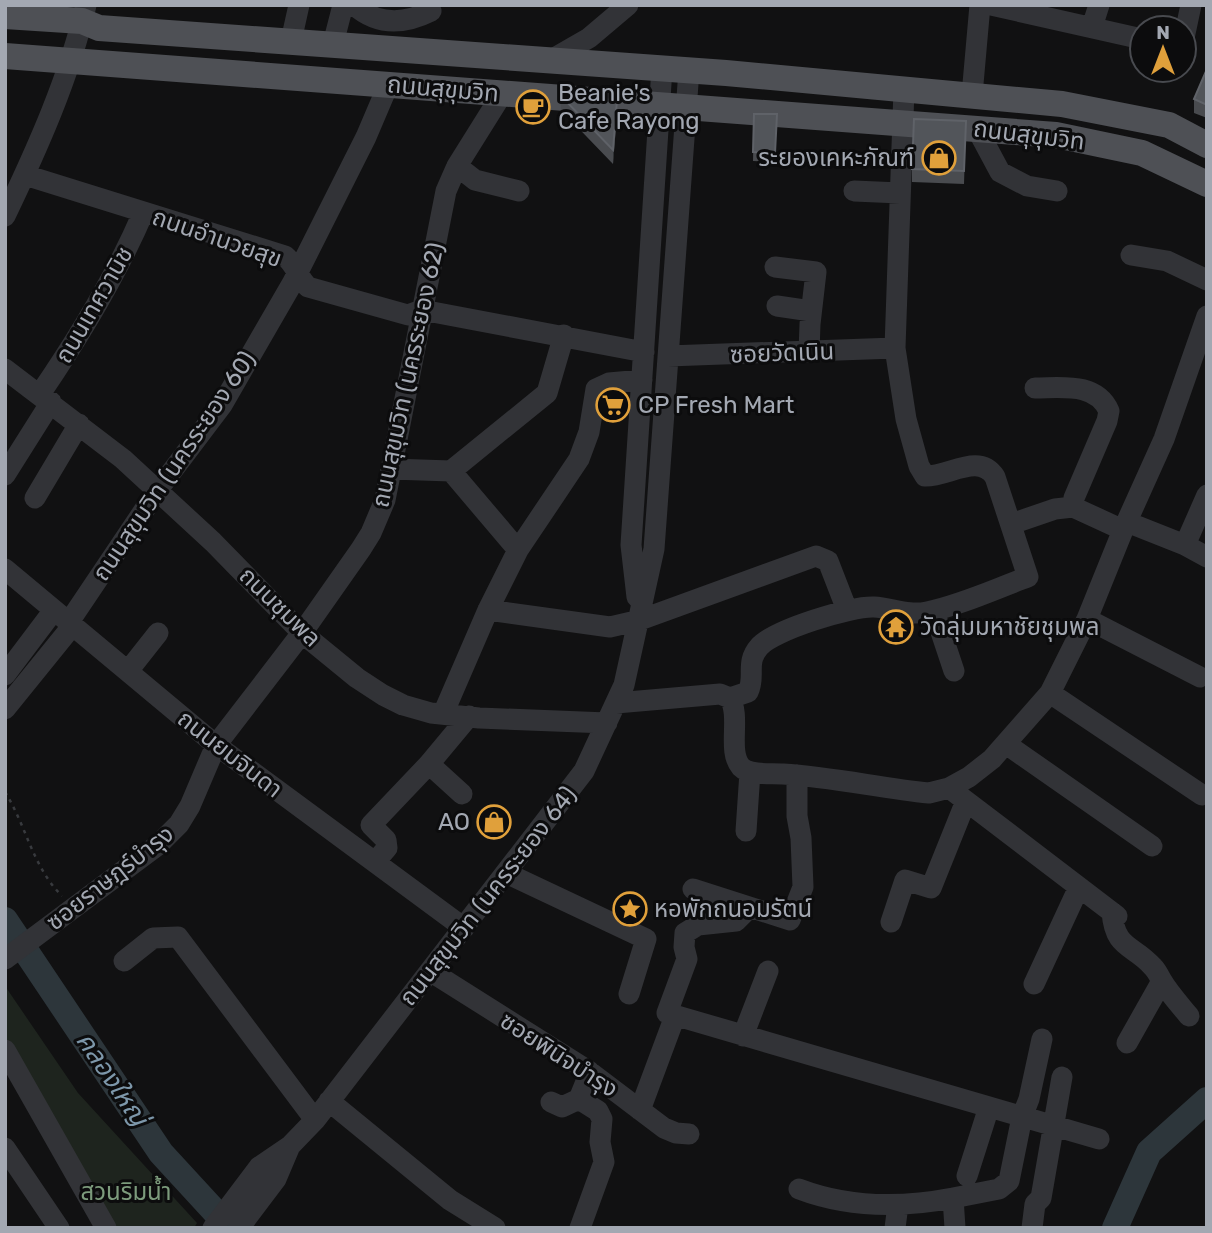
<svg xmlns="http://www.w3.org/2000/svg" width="1212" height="1233" font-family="Rubik,'Noto Sans Thai',sans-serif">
<rect width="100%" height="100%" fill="#111112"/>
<path fill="#1e241e" d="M5 986 78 1093 197 1223 194 1228H112L5 1043Z"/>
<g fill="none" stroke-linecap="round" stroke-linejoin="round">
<path stroke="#2d363b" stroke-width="26" d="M5 920 161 1153 230 1228
M1115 1228 1149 1152 1207 1100"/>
<path stroke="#383a3e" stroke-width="2.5" stroke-dasharray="3.5 5" stroke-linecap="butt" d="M5 792C27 827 32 866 62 896"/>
<path stroke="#323337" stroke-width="21" d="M354 5C378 26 405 24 431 11
M991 5 1142 39
M1092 27 1099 5
M1184 38 1191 5
M291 41 299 5
M333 44 343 5
M549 61 589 38 628 5
M972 95 980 5
M977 129 1000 172 1027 186 1057 191
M457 166 475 180 519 191
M25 175 285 256C296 265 298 278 308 287L408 315 422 310 644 352
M854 191 900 193
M5 216C37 149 69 78 86 5
M1131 255 1167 261 1207 280
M775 267 816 272 810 324 809 352
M777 306 811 311
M668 356 895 348
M5 369 123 459 213 542 302 633 357 678 383 695 403 705 431 713 479 718 607 723
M1035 388C1062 388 1096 382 1109 411L1107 421 1074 498 1073 507
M40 394C79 337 116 276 143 213
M391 469 451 471 547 393 564 335
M451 471 518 550
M5 475 51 402
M35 498 79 424
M1127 522 1185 545 1207 557
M1011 524 1055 509 1073 507 1123 530
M1185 545 1207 495
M5 569 216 745 464 928
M637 597 631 545 662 68
M488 610 610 627 640 620 816 556 828 561 847 610
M934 611 954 671
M1087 619 1200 677
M69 622 157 491 222 405 293 282 366 137 389 83
M128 671 158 633
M5 675 54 610
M1050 693 1202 795
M730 698 748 692C756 676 745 663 759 647 773 630 852 606 874 607 892 608 908 616 927 612 961 605 995 589 1028 577L995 477C979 452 948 477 925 476L919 466 906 419 895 348 904 89
M730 698C741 718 727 751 741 767 750 776 771 773 783 774 832 777 880 788 929 793L949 788 969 777 992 759 1050 693 1087 619 1123 530 1164 439 1207 316
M616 703 720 694 730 698
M5 709 73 625
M443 714 488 610 518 550 579 459 589 432 596 389 609 383 642 380
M1006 744 1152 846
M429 764 462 794
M949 788 1117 916
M746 831 750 772
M375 862 387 848 386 840 371 825 429 764 469 716
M506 873 646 939 629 994
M693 889 790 920 803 887 801 838 797 816V775
M748 909 736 921 698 925 685 933 684 947 687 959 667 1013 1099 1139
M1112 912C1115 950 1133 944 1153 967 1157 971 1159 976 1162 981 1169 993 1180 1005 1189 1016
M891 922 905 880 931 888 966 801
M5 959 158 845 179 824 190 806 216 745 302 633 361 549 371 533 385 500 446 191 457 166 502 94
M124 961 153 938 178 937 315 1120
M430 971 590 1072 664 1128 676 1133 689 1134
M1034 984 1079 887
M743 1036 768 971
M1127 1043 1162 981
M5 1050 106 1228
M329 1101 450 1200 495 1228
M551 1102 562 1107 579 1099
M640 1110 675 1016
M5 1148 59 1228
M967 1176 989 1107
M799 1189C849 1208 901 1208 953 1198
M213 1228 259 1167 290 1146 315 1120 584 771 624 685 654 549 689 70
M239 1228 276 1179 290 1146
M580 1228 604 1162 600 1142 602 1119 598 1111 579 1099 590 1072
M895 1228 898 1205
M955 1228 953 1198 999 1189 1009 1181 1022 1117 1029 1099 1042 1039
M1032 1228 1035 1204 1041 1198 1062 1077"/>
<path stroke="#4e5055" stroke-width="26" d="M5 16 82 21 99 28 726 73 1062 104 1169 125 1207 145
M5 56 1056 135 1142 153 1207 184"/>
</g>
<path fill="#494b4f" d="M1207 69V118L1194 113V99Z
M561 96 617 114 613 164 561 110Z
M754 114H777L775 162 753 161Z
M966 121 964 184 912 182V169Z"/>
<path fill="#2e3032" d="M617 100V114L613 164V150Z"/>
<path fill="#52555a" stroke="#5f6268" stroke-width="2" d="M1207 69V105L1194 99Z
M561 96 617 100 613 150Z
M754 114H777L775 153 753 152Z
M914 119 966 121 964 171 912 169Z"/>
<defs>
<symbol id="cafe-ring" viewBox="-11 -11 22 22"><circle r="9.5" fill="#0c0c0d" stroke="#e0a03b" stroke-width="1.5"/><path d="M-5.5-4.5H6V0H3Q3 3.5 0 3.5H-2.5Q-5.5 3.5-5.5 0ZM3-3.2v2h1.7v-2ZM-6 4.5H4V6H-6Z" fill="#e0a03b"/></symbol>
<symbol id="shop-ring" viewBox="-11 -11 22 22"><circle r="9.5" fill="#0c0c0d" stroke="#e0a03b" stroke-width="1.5"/><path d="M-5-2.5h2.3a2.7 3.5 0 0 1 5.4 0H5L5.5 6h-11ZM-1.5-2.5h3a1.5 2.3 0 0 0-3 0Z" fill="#e0a03b"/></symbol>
<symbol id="supermarket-ring" viewBox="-11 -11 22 22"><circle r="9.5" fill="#0c0c0d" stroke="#e0a03b" stroke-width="1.5"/><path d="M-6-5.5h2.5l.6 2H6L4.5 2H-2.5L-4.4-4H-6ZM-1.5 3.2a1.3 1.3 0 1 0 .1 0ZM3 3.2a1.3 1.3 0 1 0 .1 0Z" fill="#e0a03b"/></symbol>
<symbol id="temple-ring" viewBox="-11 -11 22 22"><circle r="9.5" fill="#0c0c0d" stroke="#e0a03b" stroke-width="1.5"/><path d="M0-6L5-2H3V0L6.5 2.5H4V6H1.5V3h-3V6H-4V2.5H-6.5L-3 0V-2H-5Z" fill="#e0a03b"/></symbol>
<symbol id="sight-ring" viewBox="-11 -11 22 22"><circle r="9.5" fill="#0c0c0d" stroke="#e0a03b" stroke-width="1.5"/><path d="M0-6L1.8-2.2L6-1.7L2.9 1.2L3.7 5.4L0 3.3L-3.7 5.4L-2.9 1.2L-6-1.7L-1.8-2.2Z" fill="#e0a03b"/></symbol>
</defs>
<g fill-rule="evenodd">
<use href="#cafe-ring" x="514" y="88" width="38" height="38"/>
<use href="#shop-ring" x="920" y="139" width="38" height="38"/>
<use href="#supermarket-ring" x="594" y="386" width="38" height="38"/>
<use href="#temple-ring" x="877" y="608" width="38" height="38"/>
<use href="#shop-ring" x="475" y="803" width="38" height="38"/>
<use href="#sight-ring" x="611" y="890" width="38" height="38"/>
</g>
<g text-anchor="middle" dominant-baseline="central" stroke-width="6" stroke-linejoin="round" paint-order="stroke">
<g font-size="24" fill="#a3a8b2" stroke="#0c0c0d">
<text transform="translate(443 89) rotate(5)">ถนนสุขุมวิท</text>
<text transform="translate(1029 135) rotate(7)">ถนนสุขุมวิท</text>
<text transform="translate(217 238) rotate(19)">ถนนอำนวยสุข</text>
<text transform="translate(94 305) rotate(-60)">ถนนเทศวานิช</text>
<text transform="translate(782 353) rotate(-2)">ซอยวัดเนิน</text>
<text transform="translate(408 375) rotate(-78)">ถนนสุขุมวิท (นครระยอง 62)</text>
<text transform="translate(174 466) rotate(-56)">ถนนสุขุมวิท (นครระยอง 60)</text>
<text transform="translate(280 607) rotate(44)">ถนนชุมพล</text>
<text transform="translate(230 754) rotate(38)">ถนนยมจินดา</text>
<text transform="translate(110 878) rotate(-38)">ซอยราษฎร์บำรุง</text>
<text transform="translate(488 896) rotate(-52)">ถนนสุขุมวิท (นครระยอง 64)</text>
<text transform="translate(559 1055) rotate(33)">ซอยพินิจบำรุง</text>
</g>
<g font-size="24" fill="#a3a8b2" stroke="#0c0c0d" text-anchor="start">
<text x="558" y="93">Beanie's<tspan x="558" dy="28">Cafe Rayong</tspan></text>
<text x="914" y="158" text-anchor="end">ระยองเคหะภัณฑ์</text>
<text x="638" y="405">CP Fresh Mart</text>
<text x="920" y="627">วัดลุ่มมหาชัยชุมพล</text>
<text x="470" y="822" text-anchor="end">AO</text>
<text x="654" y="909">หอพักถนอมรัตน์</text>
</g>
<g font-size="24" fill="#7c9b7c" stroke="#0c0c0d">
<text x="126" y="1192">สวนริมน้ำ</text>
</g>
<g font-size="26" font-style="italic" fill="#7d97aa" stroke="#0c0c0d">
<text transform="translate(112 1079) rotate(56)">คลองใหญ่</text>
</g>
</g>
<rect width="1212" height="1233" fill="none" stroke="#a3a8b2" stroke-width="14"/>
<g transform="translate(1163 49)"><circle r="33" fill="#0c0c0d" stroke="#484a4f" stroke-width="2"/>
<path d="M0-5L12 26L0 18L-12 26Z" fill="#e0a03b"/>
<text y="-10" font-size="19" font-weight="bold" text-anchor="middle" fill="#a3a8b2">N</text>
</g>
</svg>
